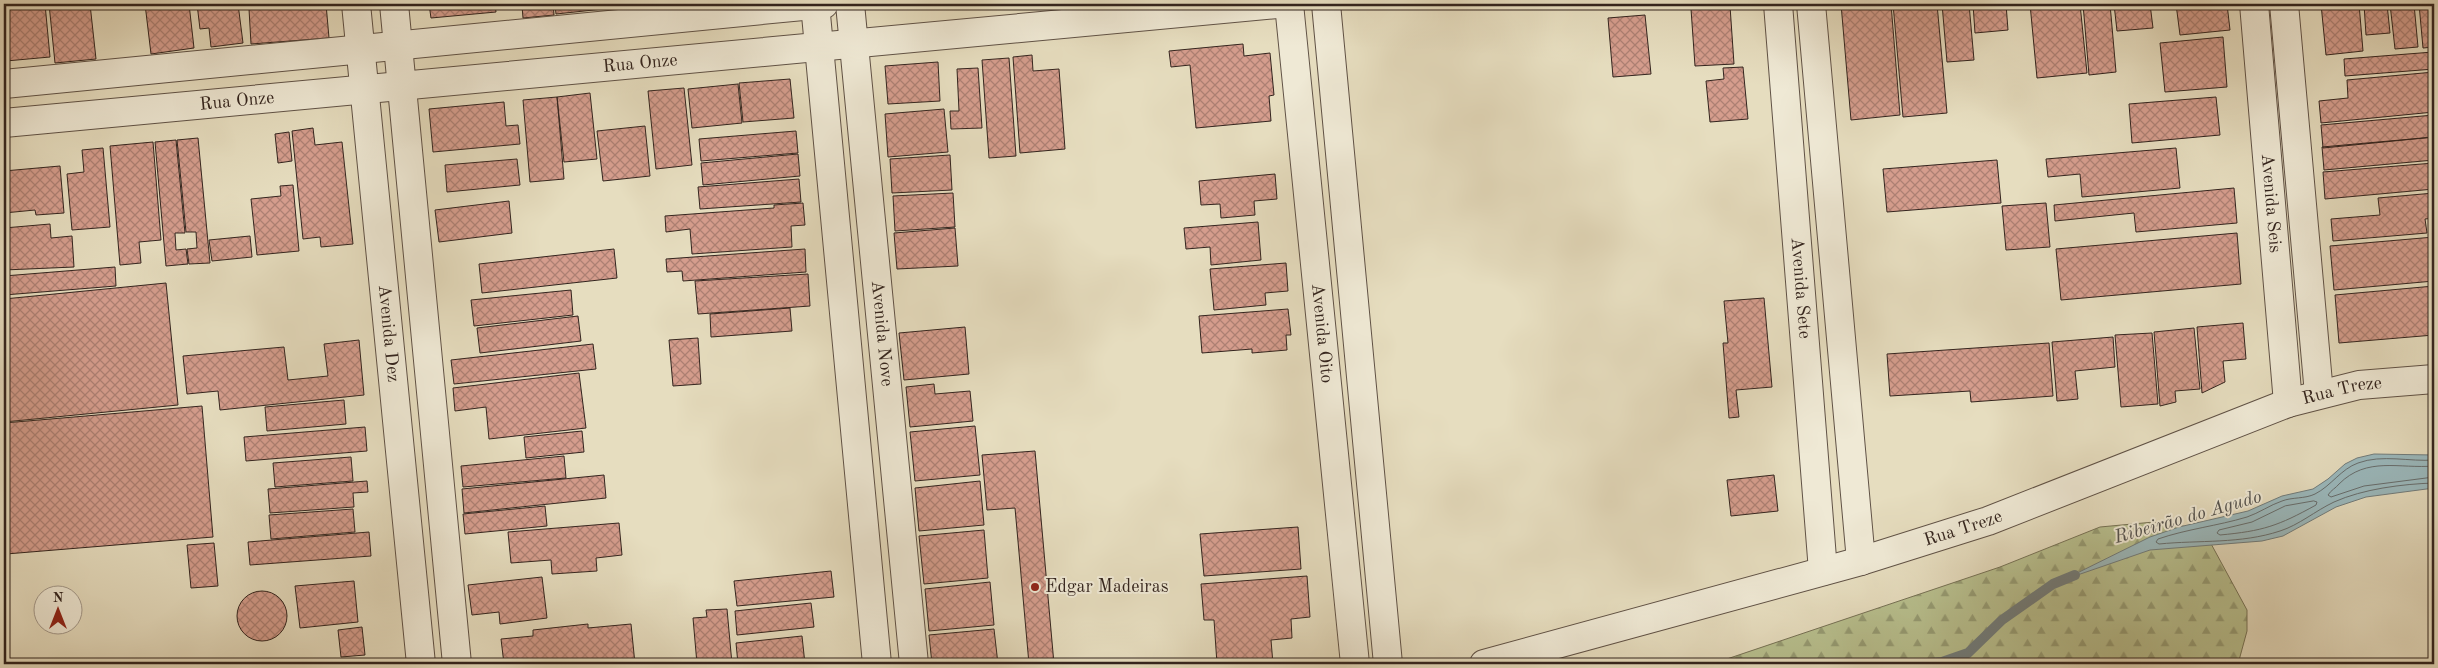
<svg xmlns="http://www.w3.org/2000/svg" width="2438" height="668" font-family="'Old Standard TT',serif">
<defs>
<pattern id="forest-firs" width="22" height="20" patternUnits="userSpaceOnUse" patternTransform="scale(1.25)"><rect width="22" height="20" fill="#b8c08f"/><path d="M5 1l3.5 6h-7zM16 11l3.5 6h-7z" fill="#969c74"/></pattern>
<pattern id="building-cross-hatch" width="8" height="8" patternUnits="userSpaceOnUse" patternTransform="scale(1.25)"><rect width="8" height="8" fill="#d59d8d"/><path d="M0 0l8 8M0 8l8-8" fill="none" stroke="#ad8073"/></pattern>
</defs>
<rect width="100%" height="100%" fill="#e6ddbf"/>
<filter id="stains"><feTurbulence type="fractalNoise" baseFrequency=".004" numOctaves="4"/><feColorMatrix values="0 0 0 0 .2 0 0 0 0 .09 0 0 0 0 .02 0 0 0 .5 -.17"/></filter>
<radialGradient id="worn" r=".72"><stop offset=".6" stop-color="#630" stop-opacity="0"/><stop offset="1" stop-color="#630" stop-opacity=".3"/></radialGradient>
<path fill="url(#forest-firs)" stroke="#767256" d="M2154 522 2203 529 2247 610V631L2238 664H1712L2000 567 2100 527Z"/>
<path fill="#9bb9bd" stroke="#717d7d" d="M2374 454 2434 455V488L2366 497 2336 507 2283 536 2262 541 2150 550 2063 580 2150 537 2179 527 2248 511 2282 496 2313 489 2328 479 2345 464 2357 458Z"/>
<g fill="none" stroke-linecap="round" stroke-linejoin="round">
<path stroke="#676e6e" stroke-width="1" d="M2434 460C2410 462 2382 454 2358 463 2341 469 2331 486 2315 494 2305 499 2292 497 2282 501 2270 505 2259 513 2247 517 2217 526 2187 529 2158 539L2156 542 2159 544C2199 540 2241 544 2280 531 2299 525 2315 511 2334 502 2363 489 2402 484 2434 483
M2434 466C2399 469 2367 456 2339 484 2336 488 2331 490 2328 495L2331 497 2364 486 2434 477
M2314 501 2317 502 2316 505C2278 526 2263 531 2220 535L2217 533 2219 530 2252 522 2285 506Z"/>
<path stroke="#717d7d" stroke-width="10" d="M1918 664 1942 662 1968 653 2002 620 2053 584 2075 575"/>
</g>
<path fill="url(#building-cross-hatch)" stroke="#33241e" d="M4 4H45L50 57 6 61Z
M49 4H90L96 59 55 63Z
M145 4H189L194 48 151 54Z
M197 4H238L243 43 211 47 209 28 200 29Z
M244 4H297L245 8Z
M326 4 329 38 251 44 249 9Z
M429 4H495L496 12 431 18Z
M497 4H553L554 15 523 18 522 6 498 8Z
M555 4H602L603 9 556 14Z
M604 4H647V5L605 9Z
M1841 4H1891L1900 115 1851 120Z
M1893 4H1937L1947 113 1903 117Z
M1942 4H1969L1974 60 1947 62Z
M1973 4H2006L2008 30 1975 33Z
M2030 4H2080L2087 73 2037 78Z
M2083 4H2110L2116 72 2089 75Z
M2114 4H2150L2153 28 2117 31Z
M2176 4H2227L2230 30 2180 35Z
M2321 4H2359L2363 51 2326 55Z
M2364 4H2387L2390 33 2366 35Z
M2390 4H2414L2418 47 2395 49Z
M2419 4H2434V47L2423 48Z
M1730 6 1734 64 1695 66 1691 9Z
M1645 15 1651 74 1613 77 1608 18Z
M2223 37 2227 87 2165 92 2160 43Z
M1243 44 1244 56 1270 53 1274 95 1269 96 1271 121 1196 128 1190 65 1171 67 1169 51Z
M2433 52 2434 69 2345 76 2344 59Z
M1032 55 1033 71 1059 69 1065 149 1020 153 1013 57Z
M1009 58 1016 156 989 158 982 60Z
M938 62 940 101 888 104 885 66Z
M1743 67 1748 119 1710 122 1706 81 1724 79 1723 68Z
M978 68 982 128 951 129 950 111H959L957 69Z
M2434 72V112L2321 123 2319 101 2348 98 2347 80Z
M790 79 794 118 743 122 739 83Z
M738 84 742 123 692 128 688 89Z
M684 88 692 165 656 169 648 91Z
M590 93 597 159 564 162 557 97Z
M557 97 564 179 530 182 523 100Z
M2216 97 2220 135 2132 143 2129 104Z
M504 102 506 126 518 125 520 144 433 152 429 109Z
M944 109 948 152 888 157 885 114Z
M2434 115V137L2323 148 2321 125Z
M645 126 650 176 603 181 597 131Z
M313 128 315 145 342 142 353 244 321 247 320 237 303 239 292 131Z
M796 131 798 153 701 161 699 139Z
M289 132 292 161 278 163 275 134Z
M2434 137V160L2324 170 2322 147Z
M198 138 210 263 189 264 187 249 197 248 196 232H186L177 140Z
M176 140 185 233H175L176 250 186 249 188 264 166 266 155 142Z
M153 142 161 240 139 242 141 263 120 265 110 146Z
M103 148 110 227 72 230 67 174 84 172 82 150Z
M2176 148 2180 188 2082 197 2080 174 2048 177 2046 159Z
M798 154 800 176 703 185 701 163Z
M950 155 952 190 892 193 890 159Z
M517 159 520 185 447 192 445 165Z
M1997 160 2001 203 1887 212 1883 169Z
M2434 163V189L2325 199 2323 172Z
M60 166 64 213 36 215 35 210 4 213V171Z
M1275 174 1277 199 1254 201 1255 215 1221 218 1220 204 1201 205 1199 181Z
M799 179 801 202 700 209 698 187Z
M293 185 299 251 257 255 251 199 281 196 280 186Z
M2234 188 2237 223 2136 232 2134 213 2055 221 2054 205Z
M953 193 955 227 895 231 893 196Z
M2434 193V218L2425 219 2427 233 2333 241 2331 219 2380 215 2378 198Z
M509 201 512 233 439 242 435 210Z
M803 203 805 225 791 226 792 247 692 254 690 229 666 232 665 216 774 208V205Z
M2046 203 2050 247 2006 250 2002 206Z
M1258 222 1261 260 1211 265 1210 247 1186 249 1184 228Z
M50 224 51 238 72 236 74 267 4 270V228Z
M955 228 958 266 897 269 894 233Z
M2237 233 2241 284 2061 300 2056 249Z
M250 236 252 257 212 261 209 240Z
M2434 237V281L2334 290 2330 246Z
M614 249 617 278 482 293 479 264Z
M805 249 806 272 683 281 682 271 667 272 666 259Z
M1286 263 1288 291 1265 293 1266 305 1214 310 1210 269Z
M115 267 116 286 4 295V276Z
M808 274 810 306 698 314 695 281Z
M166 283 178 405 4 422V299Z
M2434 286V335L2339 343 2335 295Z
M571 290 573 315 474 326 471 300Z
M1764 298 1772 387 1736 390 1739 417 1729 418 1723 343H1728L1724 301Z
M790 308 792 331 711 337 710 314Z
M1288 309 1291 335H1286L1287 350 1252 353V349L1202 353 1199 316Z
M578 316 581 341 480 353 477 328Z
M2243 323 2246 359 2223 361 2225 382 2202 393 2197 327Z
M965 327 969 374 904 380 899 333Z
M2194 328 2200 389 2175 391 2176 402 2160 406 2154 332Z
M2152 333 2158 404 2121 407 2115 335Z
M2113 337 2115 367 2075 371 2078 399 2057 401 2052 342Z
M698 338 701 384 673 386 669 340Z
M359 340 364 395 220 410 218 391 187 394 183 356 284 347 288 380 328 376 324 344Z
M2049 343 2053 396 1971 402 1970 391 1890 396 1887 354Z
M593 344 596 369 454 384 451 360Z
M579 373 586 428 489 439 486 407 455 411 453 388Z
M934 384 935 394 970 391 973 421 910 427 906 387Z
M344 400 346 424 267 431 265 407Z
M202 406 213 537 6 554 4 525V423Z
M975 426 980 475 915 481 910 432Z
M365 427 367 451 246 461 244 437Z
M582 431 584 452 526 458 524 437Z
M1035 451 1054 664H1029L1015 508 987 510 982 455Z
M564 456 566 478 463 487 461 466Z
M351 457 353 481 275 487 273 463Z
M604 475 606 498 464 513 462 489Z
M1774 475 1778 511 1731 516 1727 480Z
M367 481 368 492 353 493 354 507 270 513 268 489Z
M980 481 984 525 919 531 915 488Z
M545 506 547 526 465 534 463 514Z
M353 509 355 532 271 539 269 515Z
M619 523 622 555 596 558 597 571 552 574 551 560 511 563 508 532Z
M1298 527 1301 569 1204 576 1200 534Z
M984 530 988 578 924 584 919 536Z
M369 532 371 556 250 565 248 542Z
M214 543 218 586 191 588 187 545Z
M831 571 834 597 737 606 734 581Z
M1307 576 1310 617 1291 619 1292 638 1271 640 1273 664H1217L1214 620H1204L1201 584Z
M542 577 547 618 500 624 499 612 472 615 468 585Z
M354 581 358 622 300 628 295 586Z
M990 582 994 625 929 631 925 589Z
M237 616a25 25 0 1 1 50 0a25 25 0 1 1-50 0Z
M811 603 814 627 737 635 735 611Z
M727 609 732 664H697L693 618 707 617 706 610Z
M588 624V628L631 624 635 664H504L501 639 533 636V630Z
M362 627 365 655 341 657 338 630Z
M994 629 998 664H932L929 635Z
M802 636 805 664H738L736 643Z"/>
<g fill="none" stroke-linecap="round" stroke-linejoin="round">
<defs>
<g id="minor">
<path id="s1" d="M356 4 421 664"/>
<path d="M394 4 457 664"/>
<path d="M815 4 877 664"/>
<path id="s2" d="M850 4 914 664"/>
<path id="s3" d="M1289 4 1355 664"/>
<path d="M1326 4 1388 664"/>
<path id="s4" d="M2254 4 2288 403"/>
<path d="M2284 4 2319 394"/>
<path d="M4 84 824 4"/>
<path id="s5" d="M4 123 1277 4"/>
</g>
<g id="tertiary">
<path id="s6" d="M1778 4 1823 571"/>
<path d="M1811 4 1861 561"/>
<path id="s7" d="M1484 664 1861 561 1988 521 2288 403 2359 385 2434 379"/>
</g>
</defs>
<use href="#minor" stroke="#605246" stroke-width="30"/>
<use href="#tertiary" stroke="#605246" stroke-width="30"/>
<use href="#minor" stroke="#efe9d5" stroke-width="28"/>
<use href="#tertiary" stroke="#efe9d5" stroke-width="28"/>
</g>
<circle fill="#8f2418" stroke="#efe9d5" stroke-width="2" cx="1035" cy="587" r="5"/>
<g text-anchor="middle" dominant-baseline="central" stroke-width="4" stroke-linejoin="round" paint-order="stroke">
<g font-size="18" fill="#33241e" stroke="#efe9d5">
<text stroke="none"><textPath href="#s5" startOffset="639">Rua Onze</textPath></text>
<text stroke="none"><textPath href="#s5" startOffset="234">Rua Onze</textPath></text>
<text stroke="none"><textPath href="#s4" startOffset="200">Avenida Seis</textPath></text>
<text stroke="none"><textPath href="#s6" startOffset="285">Avenida Sete</textPath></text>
<text stroke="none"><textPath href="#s1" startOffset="331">Avenida Dez</textPath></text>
<text stroke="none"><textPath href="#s2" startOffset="331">Avenida Nove</textPath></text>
<text stroke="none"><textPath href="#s3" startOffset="331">Avenida Oito</textPath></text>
<text stroke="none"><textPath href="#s7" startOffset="902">Rua Treze</textPath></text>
<text stroke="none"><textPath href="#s7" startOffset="498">Rua Treze</textPath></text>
</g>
<g font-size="18" fill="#33241e" stroke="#efe9d5" text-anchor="start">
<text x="1045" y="587">Edgar Madeiras</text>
</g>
<g font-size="19" font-style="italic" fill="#52514e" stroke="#efe9d5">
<text transform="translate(2188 518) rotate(-16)">Ribeirão do Agudo</text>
</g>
</g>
<rect width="2438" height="668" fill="none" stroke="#e6ddbf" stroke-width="20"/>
<rect x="5" y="5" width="2428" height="658" fill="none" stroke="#33241e" stroke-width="2.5"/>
<rect x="10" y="10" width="2418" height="648" fill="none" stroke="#33241e"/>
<g transform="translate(58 610)"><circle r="24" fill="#efe9d5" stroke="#a49a8c"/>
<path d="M0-4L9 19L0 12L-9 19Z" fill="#8f2418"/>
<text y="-8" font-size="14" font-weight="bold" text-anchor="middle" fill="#33241e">N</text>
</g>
<rect width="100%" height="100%" filter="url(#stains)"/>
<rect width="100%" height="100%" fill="url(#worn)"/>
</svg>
